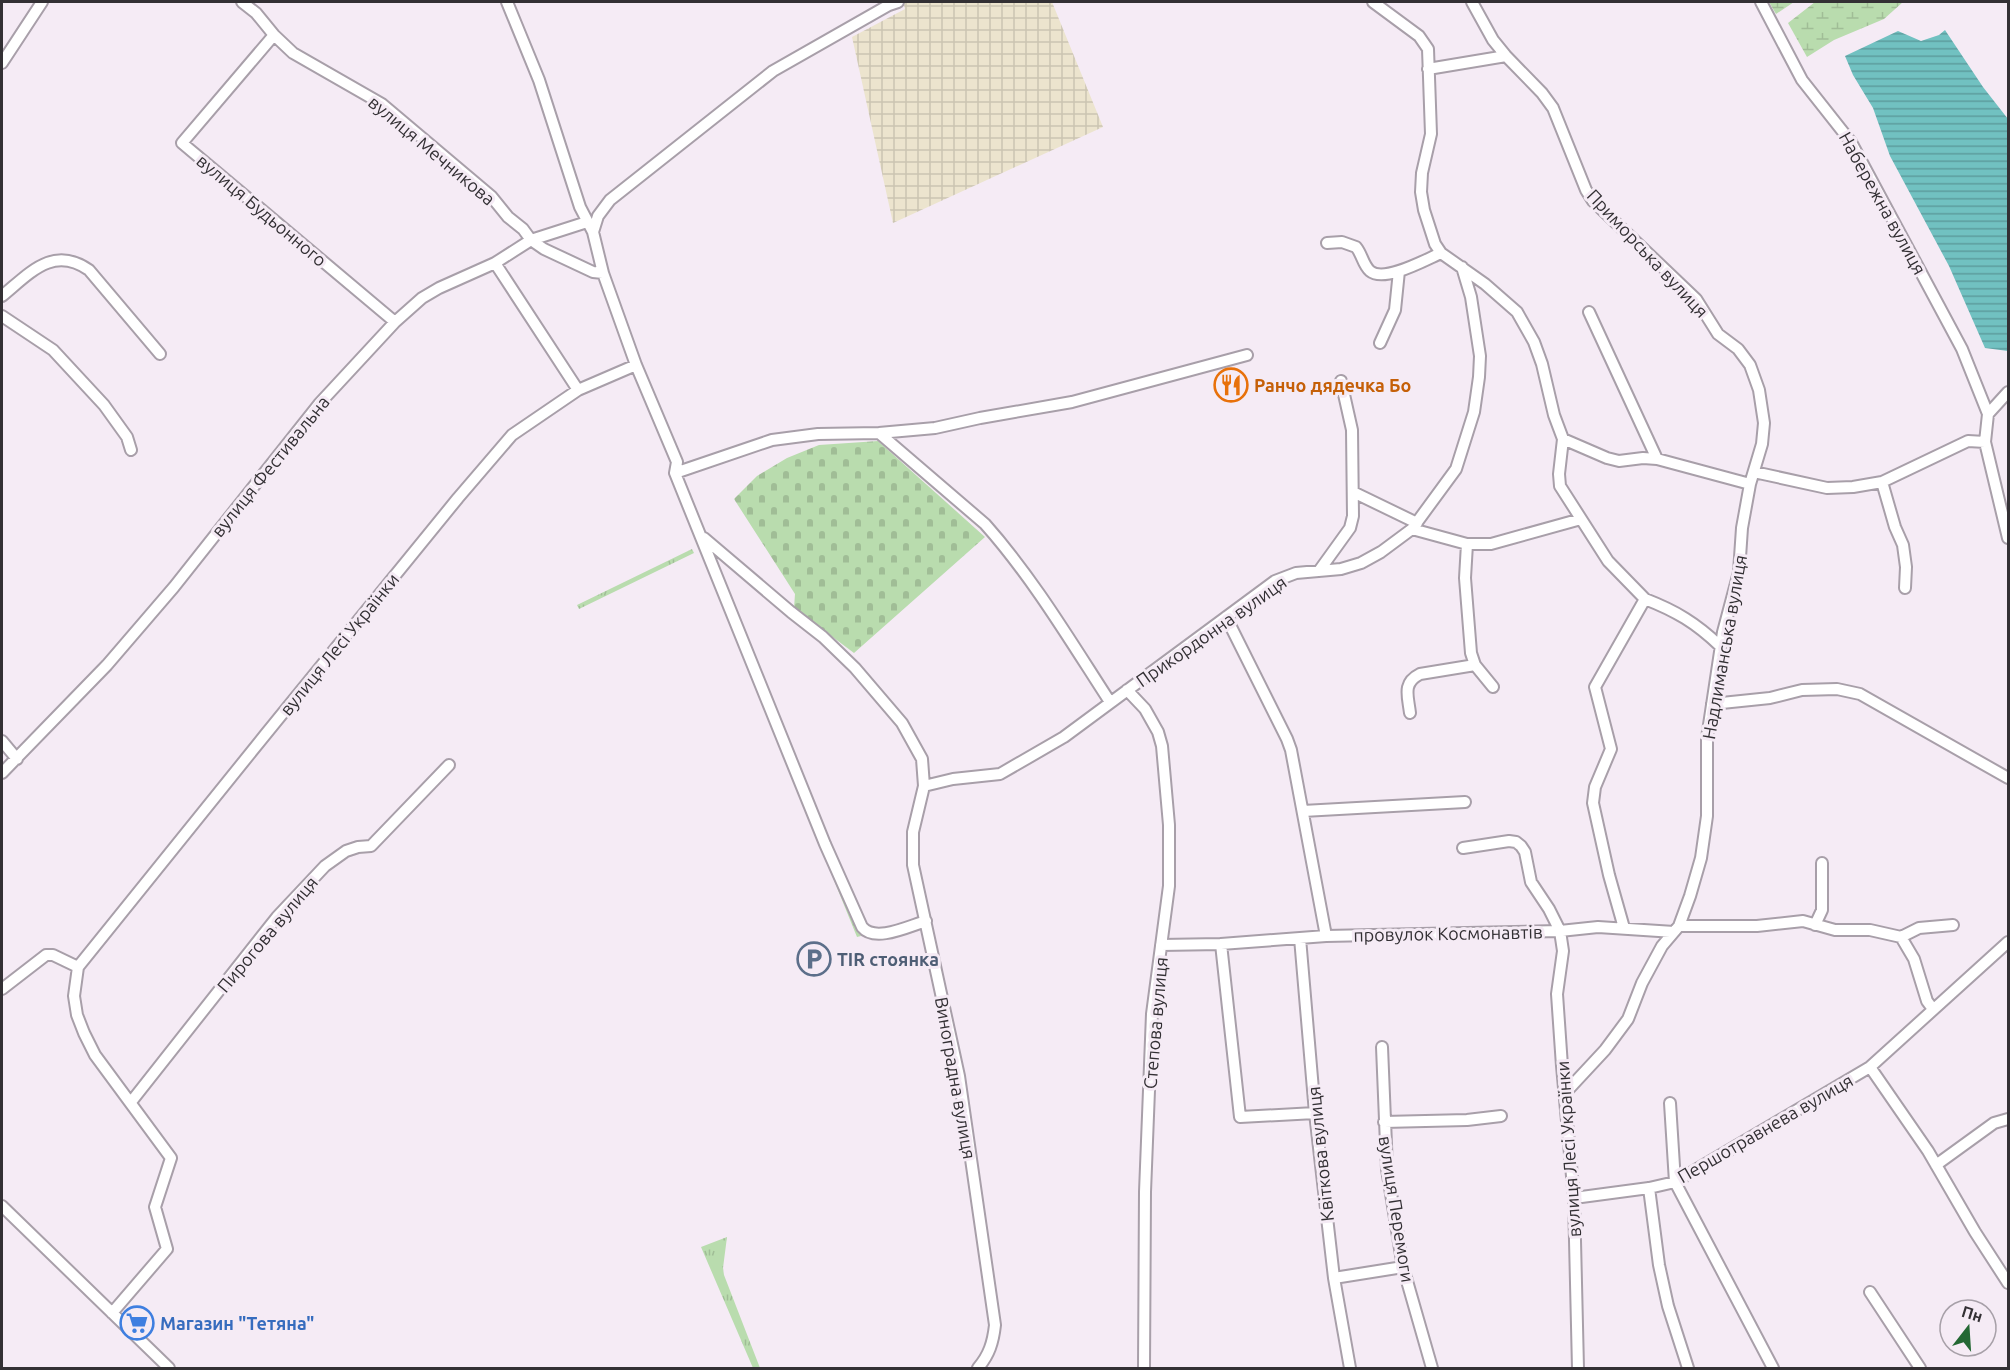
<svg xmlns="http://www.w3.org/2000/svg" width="2010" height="1370" font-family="Ubuntu,sans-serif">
<defs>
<pattern id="industrial-grid" width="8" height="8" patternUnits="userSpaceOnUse" patternTransform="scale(1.5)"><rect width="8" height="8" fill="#ece4ce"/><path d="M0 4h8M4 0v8" fill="none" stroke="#cbc4b2"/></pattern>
<pattern id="grass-tufts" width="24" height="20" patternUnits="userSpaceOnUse" patternTransform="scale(1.5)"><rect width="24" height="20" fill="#b9dcae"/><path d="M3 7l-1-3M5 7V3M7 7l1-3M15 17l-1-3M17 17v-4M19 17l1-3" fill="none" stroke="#a0bd96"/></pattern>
<pattern id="wetland-marsh" width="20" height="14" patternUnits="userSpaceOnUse" patternTransform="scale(1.5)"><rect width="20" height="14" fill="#b9dcae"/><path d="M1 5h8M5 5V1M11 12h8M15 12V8" fill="none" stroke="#a0bd96"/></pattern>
<pattern id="cemetery-stones" width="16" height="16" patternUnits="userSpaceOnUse" patternTransform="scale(1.5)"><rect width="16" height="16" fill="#b9dcae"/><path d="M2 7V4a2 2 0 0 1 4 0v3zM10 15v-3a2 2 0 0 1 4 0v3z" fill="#a0bd96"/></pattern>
<pattern id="water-rules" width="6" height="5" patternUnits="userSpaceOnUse" patternTransform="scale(1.5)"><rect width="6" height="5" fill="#71c1c1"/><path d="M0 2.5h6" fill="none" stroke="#5d9d9e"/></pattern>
</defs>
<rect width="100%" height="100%" fill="#f5ebf5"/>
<path fill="url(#industrial-grid)" d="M903 2H1052L1103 127 893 223 852 37 905 9Z"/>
<path fill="url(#grass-tufts)" d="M692 549 694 553 579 609 577 605Z
M706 560 814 825 813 828 704 561Z
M833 866 861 936 857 937 829 868Z
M727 1237 723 1268 724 1275 760 1368H753L701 1247Z"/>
<path fill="url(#wetland-marsh)" d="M1769 2H1794L1776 14Z
M1815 2H1903L1884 19 1834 40 1807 57 1788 23Z"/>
<path fill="url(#cemetery-stones)" d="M878 441 985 537 854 653 794 608 795 594 734 499 757 476 787 458 819 445Z"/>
<path fill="url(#water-rules)" d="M1945 30 1983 87 2008 119V351L1985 348 1949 266 1890 156 1873 108 1853 75 1845 56 1898 31 1921 41 1939 35Z"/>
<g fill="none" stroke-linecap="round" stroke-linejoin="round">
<defs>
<path id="minor" d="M242 2 256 13 274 35 293 53 382 104 491 196 508 217 523 229 531 240 544 249 593 272 603 273
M507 2 539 80 580 207 593 232 603 273 636 365 677 462 675 473 825 844 862 927C875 943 909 926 926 921
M1373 2 1419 36 1428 49 1431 134 1422 173 1421 192 1424 210 1435 244 1441 253 1485 284 1517 312 1534 342 1542 364 1554 415 1563 439 1607 458 1619 461 1643 458 1657 459 1750 484
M1472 2 1493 40 1506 56 1542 93 1553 108 1586 190 1593 201 1696 299 1718 334 1738 349 1750 365 1759 390 1764 423 1762 444 1750 484 1742 528 1739 572 1723 632 1707 738V816L1701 858 1690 896 1679 926 1662 946 1642 983 1628 1019 1605 1050 1565 1093
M1761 2 1802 80 1851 142 1962 349 1988 414
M274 35 182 143 395 322
M2 63 42 2
M1428 69 1506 56
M593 232 598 216 610 200 773 71 889 5 898 2
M1327 243 1342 242 1356 247C1362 254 1363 265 1370 271 1384 283 1425 260 1441 253
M495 263 578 390
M2 296C30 273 53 245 89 270L160 354
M1589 312 1657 459
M2 316 53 350 104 405 127 437 131 450
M1380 343 1395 310 1399 271
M1988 414 1985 442 2008 538
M1988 414 2008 392
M879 433 985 524C1033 578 1071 642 1110 702
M1563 439 1559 474 1560 486 1608 561 1645 599 1595 687 1611 749 1595 787 1593 803 1609 875 1624 928
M1754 472 1827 488 1853 487 1882 482 1968 441 1985 442
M675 473 772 440 818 434 879 433 935 428 980 418 1072 402 1247 355
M1882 482 1895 527 1903 545 1906 567 1905 588
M1353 492 1417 523
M1412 529 1456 469 1474 412 1479 377 1480 356 1471 297 1462 267
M704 538 791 612 823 637 855 668 902 723 922 759 924 786 913 832V865L959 1076 995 1325C993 1343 989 1355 978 1368
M1467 544 1465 578 1471 653 1475 665 1493 687
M1319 571 1350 528 1353 516 1352 430 1341 381
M1645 599C1676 611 1696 623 1720 646
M1226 617 1287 739 1291 750 1326 936
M1127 690 1145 709 1158 732 1162 746 1169 825V886L1152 1014 1145 1192 1144 1368
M1712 704 1770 698 1802 690 1837 689 1860 694 2008 778
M1410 713C1408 696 1402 683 1420 674L1475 665
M2 741 17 759
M2 773 107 665 174 587 319 404 395 322 422 298 439 288 495 263 531 240 587 222
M924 786 953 779 1000 774 1064 737 1275 581 1296 573 1341 569 1361 563 1381 552 1412 529 1467 544H1491L1581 519
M1303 811 1465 802
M1463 848 1509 841 1516 842 1521 846 1525 852 1531 882 1549 909 1560 931 1563 951 1557 994 1562 1066 1574 1198 1578 1368
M1815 925 1822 910V863
M1679 926H1757L1803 921 1835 930H1870L1901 937 1919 928 1953 925
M1901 937 1914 959 1927 1001 1933 1009
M1300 938 1315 1113 1334 1278 1350 1368
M1221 944 1240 1117 1315 1113
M1161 945 1221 944 1326 936 1560 931 1598 927 1674 932
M78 967 265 735 458 498 512 435 578 390 636 365
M2 989 46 955H53L78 967 74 996 77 1015 84 1033 95 1055 171 1158 155 1207 167 1249 112 1313
M1382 1047 1387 1169 1403 1267 1432 1368
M1870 1067 1928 1151 1975 1232 2008 1283
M131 1102 277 917 325 866 346 851 358 847 371 846 449 765
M1670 1103 1675 1182 1773 1368
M1384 1122 1467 1120 1501 1116
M1936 1165 1994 1123 2008 1119
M1649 1188 1659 1265 1668 1306 1688 1368
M1574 1198 1649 1188 1675 1182 1870 1067 2008 942
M2 1206 169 1368
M1334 1278 1403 1267
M1870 1292 1920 1368"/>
</defs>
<use href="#minor" stroke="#a89fa9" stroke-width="14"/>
<use href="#minor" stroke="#fff" stroke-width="10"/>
</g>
<defs>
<symbol id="restaurant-ring" viewBox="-11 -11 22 22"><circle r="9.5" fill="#f5ebf5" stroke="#e8710a" stroke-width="1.5"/><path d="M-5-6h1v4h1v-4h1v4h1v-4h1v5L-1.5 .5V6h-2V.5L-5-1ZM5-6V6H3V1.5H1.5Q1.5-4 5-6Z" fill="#e8710a"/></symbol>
<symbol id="parking-ring" viewBox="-11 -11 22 22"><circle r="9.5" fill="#f5ebf5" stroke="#5c6f8a" stroke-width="1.5"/><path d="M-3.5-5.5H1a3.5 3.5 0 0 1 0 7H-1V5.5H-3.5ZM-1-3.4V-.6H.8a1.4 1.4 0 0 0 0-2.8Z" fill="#5c6f8a"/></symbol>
<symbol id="supermarket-ring" viewBox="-11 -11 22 22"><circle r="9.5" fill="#f5ebf5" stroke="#3f7fe0" stroke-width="1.5"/><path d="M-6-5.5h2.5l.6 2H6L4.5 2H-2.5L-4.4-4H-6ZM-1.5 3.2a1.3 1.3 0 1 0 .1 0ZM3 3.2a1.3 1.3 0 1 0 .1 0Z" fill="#3f7fe0"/></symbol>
</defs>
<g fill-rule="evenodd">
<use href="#restaurant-ring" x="1212" y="366" width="38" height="38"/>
<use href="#parking-ring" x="795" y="940" width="38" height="38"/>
<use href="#supermarket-ring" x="118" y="1304" width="38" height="38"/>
</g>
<g text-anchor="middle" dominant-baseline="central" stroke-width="6" stroke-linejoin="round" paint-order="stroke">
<g font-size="18" fill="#333034" stroke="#f5ebf5">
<text transform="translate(432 150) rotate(40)">вулиця Мечникова</text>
<text transform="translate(1883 203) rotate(61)">Набережна вулиця</text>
<text transform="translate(262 210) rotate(40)">вулиця Будьонного</text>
<text transform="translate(1648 253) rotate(47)">Приморська вулиця</text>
<text transform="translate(270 466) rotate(-51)">вулиця Фестивальна</text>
<text transform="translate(1211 631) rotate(-35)">Прикордонна вулиця</text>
<text transform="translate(339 644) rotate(-51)">вулиця Лесі Українки</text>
<text transform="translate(1724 647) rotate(-80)">Надлиманська вулиця</text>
<text transform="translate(1448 933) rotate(-1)">провулок Космонавтів</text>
<text transform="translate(267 934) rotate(-50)">Пирогова вулиця</text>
<text transform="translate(1155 1023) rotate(-85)">Степова вулиця</text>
<text transform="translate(956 1078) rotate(80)">Виноградна вулиця</text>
<text transform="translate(1765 1128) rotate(-30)">Першотравнева вулиця</text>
<text transform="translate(1568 1149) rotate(-94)">вулиця Лесі Українки</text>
<text transform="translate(1320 1154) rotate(-96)">Квіткова вулиця</text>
<text transform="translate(1397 1209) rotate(81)">вулиця Перемоги</text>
</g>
<g font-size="18" font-weight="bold" fill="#c56008" stroke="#f5ebf5" text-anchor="start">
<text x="1254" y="385">Ранчо дядечка Бо</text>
</g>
<g font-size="18" font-weight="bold" fill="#4e5e75" stroke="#f5ebf5" text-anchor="start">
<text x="837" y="959">TIR стоянка</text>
</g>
<g font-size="18" font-weight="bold" fill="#366cbe" stroke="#f5ebf5" text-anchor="start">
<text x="160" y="1323">Магазин "Тетяна"</text>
</g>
</g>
<rect width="2010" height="1370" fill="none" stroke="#333034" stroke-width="6"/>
<g transform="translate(1968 1328) rotate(17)"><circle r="28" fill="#f5ebf5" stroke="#a7a0a8" stroke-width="1.5"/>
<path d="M0-4.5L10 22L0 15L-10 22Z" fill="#246834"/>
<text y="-9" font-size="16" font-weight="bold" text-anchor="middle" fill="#333034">Пн</text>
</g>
</svg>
